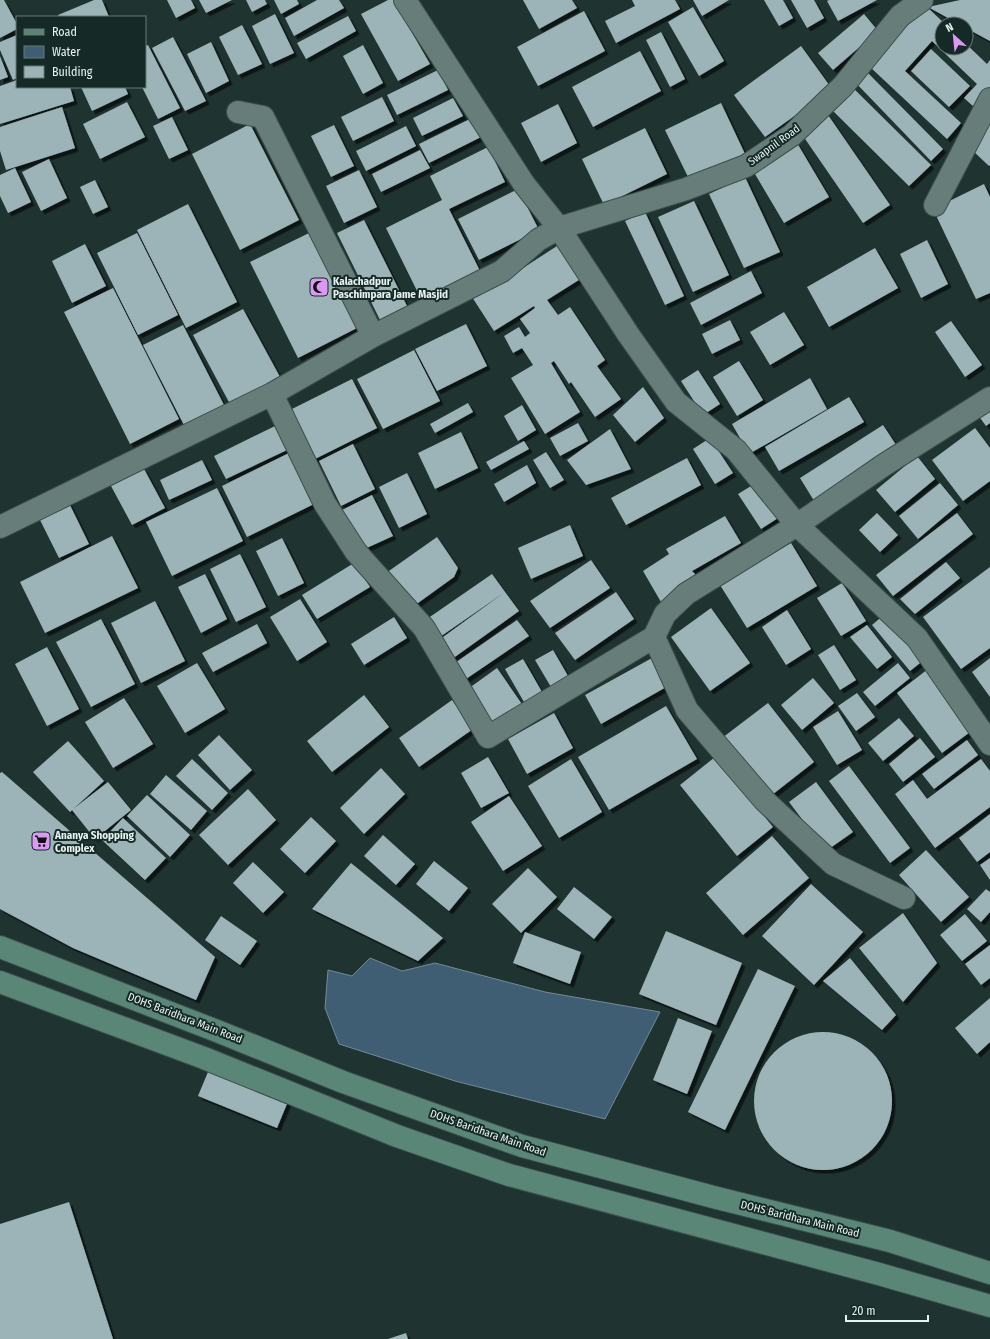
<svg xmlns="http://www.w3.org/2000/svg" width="990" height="1339" font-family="'Fira Sans Condensed',sans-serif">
<defs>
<filter id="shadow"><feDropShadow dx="3.5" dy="3.5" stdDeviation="0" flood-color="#0009"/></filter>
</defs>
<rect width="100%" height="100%" fill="#1f3331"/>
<path fill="#405e73" stroke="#728b99" d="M370 958 402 971 435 963 545 992 660 1012 605 1119 455 1081 339 1044 325 1008 328 970 352 976Z"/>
<path fill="#9cb3b8" filter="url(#shadow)" d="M0 0H4L17 24V29L0 38Z
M94 0H102L109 17H59L58 15Z
M167 0H191L195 8 176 18Z
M199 0H232L206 13Z
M246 0H265L267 4 252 12Z
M274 0H297L299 4 281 14Z
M317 0H339L344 8 294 36 285 18Z
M388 0H393L430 64 398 81 361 14Z
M523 0H572L577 8 539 29Z
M632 0H675L680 9 616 43 605 21 635 6Z
M693 0H729L702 16Z
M764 0H783L793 18 779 26Z
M791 0H814L824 18 807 28Z
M829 0H877L838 21 827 1Z
M960 0H990V41L966 28V24H959L928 7Z
M926 6 945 24H942V48H966V44L987 64 990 60V89L973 106 964 98 977 84 932 41 905 71 961 123 947 139 869 66Z
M693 7 724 61 699 76 668 22Z
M584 11 605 51 538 86 517 47Z
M275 14 294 53 270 64 252 26Z
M864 14 878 31 833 70 818 53Z
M348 16 356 31 306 59 297 43Z
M242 25 262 64 238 75 219 37Z
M661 32 685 79 670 87 646 40Z
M17 35V78L13 80 0 50V42Z
M173 37 206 101 185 111 152 48Z
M211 42 229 81 206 93 187 54Z
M148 45 180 108 158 119 142 87H145V46Z
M363 45 383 83 363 94 343 56Z
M801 46 832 89 765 137 734 95Z
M931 49 970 86 949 107 911 71Z
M640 51 661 91 593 127 572 87Z
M0 56 8 77 0 80Z
M438 70 448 90 397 115 387 95Z
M866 71 943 149 931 161 855 82Z
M17 80V87H70L74 101 0 124V86Z
M851 86 931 165 909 186 829 107Z
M81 87H125L128 94 92 111Z
M382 97 394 121 353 141 341 117Z
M453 98 463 116 422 136 413 118Z
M127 102 145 137 100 159 83 124Z
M721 103 745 154 690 181 665 130Z
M558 104 577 143 541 162 521 123Z
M62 107 75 148 6 170 0 151V127Z
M478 115 487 134 429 163 419 144Z
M828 115 890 205 863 223 801 133Z
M172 117 188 150 169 159 153 126Z
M990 117V165L989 166 970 148Z
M250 124 299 220 240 250 192 154Z
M334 125 354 166 331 177 311 136Z
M406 126 416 146 366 171 356 151Z
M645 128 667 174 604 205 582 159Z
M797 143 829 197 784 223 752 169Z
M488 147 505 182 449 209 481 273 423 303 386 228 442 200 430 176Z
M420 150 430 168 381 192 372 174Z
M49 159 67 198 41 211 22 172Z
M15 168 31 202 8 213 0 196V175Z
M359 170 377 207 344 223 326 186Z
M745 177 780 252 744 268 709 194Z
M95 180 108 207 93 214 80 187Z
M984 184 990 197V293L976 299 933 209Z
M518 189 539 230 479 260 458 219Z
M694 201 729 275 693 292 658 217Z
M188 204 237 302 186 328 137 230Z
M645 212 684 296 665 305 625 221Z
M364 220 408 308 381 322 337 233Z
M137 233 178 315 138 335 97 253Z
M309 233 357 328 298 358 250 262Z
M927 240 948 284 921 298 900 254Z
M85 244 106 286 72 303 52 261Z
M560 244 582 278 547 300 558 315 570 307 605 360 597 366 621 399 595 417 571 382 569 384 554 361 551 363 580 412 545 434 511 378 533 365 522 348 513 353 504 336 519 327 525 337 530 333 520 319 535 308 534 306 494 331 472 297 520 270Z
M875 248 898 288 829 327 807 287Z
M751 271 762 293 701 325 690 303Z
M113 288 179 419 130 444 64 312Z
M243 309 280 377 230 404 193 335Z
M784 312 804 345 770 365 750 332Z
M730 320 740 340 712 354 702 334Z
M951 321 982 365 965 377 935 332Z
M466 324 487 366 437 391 415 349Z
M183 325 225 407 185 427 143 345Z
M414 350 440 401 383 429 357 379Z
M739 361 763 400 737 416 713 377Z
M698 370 720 404 703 415 681 381Z
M810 378 827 409 749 454 732 424Z
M352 379 377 428 313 460 288 411Z
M643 387 664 418 635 442 613 415Z
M849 397 864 422 779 471 765 447Z
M468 403 473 412 435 433 430 424Z
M522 405 536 430 518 441 504 416Z
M990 406V423L986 426 978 415Z
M578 423 588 441 560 456 550 438Z
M883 425 900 451 816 504 800 478Z
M275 426 287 450 226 479 214 456Z
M975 428 990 448V481L963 501 932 460Z
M610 429 631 469 586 485 567 460Z
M461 432 478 468 435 489 418 453Z
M710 438 733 473 715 484 693 449Z
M524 441 529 449 491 470 486 462Z
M353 444 375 489 341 506 319 461Z
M546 452 564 480 550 488 533 460Z
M289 453 314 504 247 537 222 486Z
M917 456 935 479 895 512 876 490Z
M687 458 701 485 626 525 611 498Z
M202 460 212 480 169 500 160 480Z
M527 465 536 483 504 502 494 484Z
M144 469 165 508 132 525 111 486Z
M407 473 427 514 399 528 379 487Z
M756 483 778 518 761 529 738 494Z
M940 483 958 505 918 539 899 516Z
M217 488 243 541 172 576 146 522Z
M372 495 393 536 360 551 340 511Z
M68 501 89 544 59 558 38 516Z
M877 513 898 535 880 552 859 530Z
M957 513 973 534 893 596 876 575Z
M725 516 741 543 692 571 696 575 661 602 643 571 669 554 666 549Z
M570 525 583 556 531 579 518 548Z
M112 536 138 588 45 633 20 582Z
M437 537 458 568 454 577 411 608 386 573Z
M282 538 304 583 278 596 256 551Z
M791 543 817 586 747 628 720 585Z
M240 554 266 607 236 622 210 569Z
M591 560 610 588 550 628 530 601Z
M946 562 960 578 915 614 900 599Z
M354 563 370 587 317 619 302 595Z
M990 567V648L961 669 923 617Z
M205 574 227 619 201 633 178 587Z
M492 574 505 592 437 639 424 621Z
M842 583 866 621 841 636 817 598Z
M505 592 519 611 452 659 439 640Z
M616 592 634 619 575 660 555 633Z
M300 599 327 642 297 661 270 617Z
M155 601 185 661 141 683 111 623Z
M711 608 750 663 710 691 671 637Z
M787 610 811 649 786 665 762 627Z
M886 613 925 659 910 671 872 625Z
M394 617 407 638 364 665 351 644Z
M101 619 135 684 91 707 56 642Z
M517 620 529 636 463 681 452 665Z
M257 624 267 643 213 672 202 653Z
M867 625 892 657 877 669 850 637Z
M834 645 856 680 840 690 818 655Z
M47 647 79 709 47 726 15 664Z
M553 650 568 676 551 687 535 660Z
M652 658 668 686 601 724 585 695Z
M990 658V697L972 672Z
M523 659 542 692 524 702 505 669Z
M197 663 225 709 185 733 157 686Z
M898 663 910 678 875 706 863 692Z
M497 668 526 710 494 732 465 691Z
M928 669 974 729 942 753 897 693Z
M813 678 834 703 802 730 781 705Z
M857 693 875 717 856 731 838 706Z
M364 695 389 727 332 772 307 741Z
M124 698 153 744 113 768 85 722Z
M452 700 473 729 419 767 399 738Z
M768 703 814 762 768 798 722 738Z
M666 706 697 759 609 810 578 757Z
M838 711 862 750 837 765 813 727Z
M554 713 573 748 527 774 508 739Z
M899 718 914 736 883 761 868 743Z
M219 735 252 770 230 790 198 755Z
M920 738 935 757 903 782 889 764Z
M967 740 978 755 934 789 922 774Z
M68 741 104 781 70 812 33 772Z
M488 757 509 793 481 808 461 773Z
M715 757 773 827 737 856 680 785Z
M192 759 228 793 212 810 176 776Z
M571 759 602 812 559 838 528 786Z
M981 759 990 771V807L935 848 895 794 913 780 927 799Z
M849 766 910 848 890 863 829 781Z
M381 768 405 794 364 834 340 808Z
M2 772 215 957 196 1000 73 948 0 909V773Z
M166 775 207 811 191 830 150 794Z
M108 782 131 810 95 839 72 810Z
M816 782 853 832 826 851 789 802Z
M248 789 276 820 228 865 199 835Z
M147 795 190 835 170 857 127 816Z
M509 796 542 846 503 871 471 822Z
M990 814V852L977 862 959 838Z
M311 817 336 841 305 873 280 849Z
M123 818 166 858 145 880 102 840Z
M383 835 415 864 396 885 364 856Z
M772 836 809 878 743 935 706 893Z
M926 850 969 897 941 922 899 875Z
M990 858V880L980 865Z
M434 861 468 888 449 911 416 884Z
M253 862 284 892 263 913 233 883Z
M351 863 443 938 418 961 312 909Z
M528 868 557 897 521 933 492 904Z
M811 884 863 932 814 985 762 936Z
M574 887 612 917 594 939 557 909Z
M986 889 990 892V912L981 922 967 909Z
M903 913 937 963 903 1002 859 948Z
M965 914 987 941 962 961 940 935Z
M221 916 257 941 240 965 205 940Z
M666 931 742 963 716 1025 639 994Z
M525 932 581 952 570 984 513 963Z
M990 945V978L981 985 965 964Z
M850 958 896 1015 882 1030 823 981Z
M758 969 795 986 725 1130 688 1112Z
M990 998V1042L977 1054 955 1028Z
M678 1018 712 1031 687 1094 653 1080Z
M754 1101a69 69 0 1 1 138 0a69 69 0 1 1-138 0Z
M210 1067 289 1099 277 1128 198 1096Z
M69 1202 113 1339H0V1224Z
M406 1333 408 1339H388Z"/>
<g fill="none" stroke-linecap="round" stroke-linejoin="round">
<defs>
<path id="street" d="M405 0 524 184 559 228 628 334 676 402 736 450 797 525 917 638 990 744
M238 112 263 117 373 336
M935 205 990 99
M272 394 325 504 356 552 424 628 488 737 654 637 665 614 686 594 797 525 884 465 990 398
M0 527 272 394 373 336 502 271 538 240 559 228 686 189 746 166 792 135 843 86 900 16 922 0
M654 637 687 710 765 801 833 864 904 898"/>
<path id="secondary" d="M0 947 217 1031 343 1082 522 1146 717 1198 890 1241 990 1273
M0 982 204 1058 397 1136 509 1175 879 1274 990 1306"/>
</defs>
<use href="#street" stroke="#3d4e4d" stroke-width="24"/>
<use href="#secondary" stroke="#3d4e4d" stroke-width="24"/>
<use href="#street" stroke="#677d7a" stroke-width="22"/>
<use href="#secondary" stroke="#598677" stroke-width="22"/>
</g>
<defs>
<symbol id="mosque-square" viewBox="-11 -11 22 22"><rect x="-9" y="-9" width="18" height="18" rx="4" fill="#dc99f4" stroke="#152927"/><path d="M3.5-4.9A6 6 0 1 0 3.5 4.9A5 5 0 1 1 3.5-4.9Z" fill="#111"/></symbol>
<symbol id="supermarket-square" viewBox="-11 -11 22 22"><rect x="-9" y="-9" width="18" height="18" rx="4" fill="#dc99f4" stroke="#152927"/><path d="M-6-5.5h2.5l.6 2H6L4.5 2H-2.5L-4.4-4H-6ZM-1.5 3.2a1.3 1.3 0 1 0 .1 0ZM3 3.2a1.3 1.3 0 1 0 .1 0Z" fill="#111"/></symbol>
</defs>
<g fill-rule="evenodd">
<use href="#mosque-square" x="308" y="276" width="22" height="22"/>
<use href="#supermarket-square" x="30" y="830" width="22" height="22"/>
</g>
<g text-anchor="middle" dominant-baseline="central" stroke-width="4" stroke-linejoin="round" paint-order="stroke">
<g font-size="11" fill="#e7f3f1" stroke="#152927">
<text transform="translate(774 145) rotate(-36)">Swapnil Road</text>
<text transform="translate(185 1018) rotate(21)">DOHS Baridhara Main Road</text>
<text transform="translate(488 1133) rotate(19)">DOHS Baridhara Main Road</text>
<text transform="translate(800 1219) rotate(14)">DOHS Baridhara Main Road</text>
</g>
<g font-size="11" font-weight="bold" fill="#e7f3f1" stroke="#152927" text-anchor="start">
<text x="333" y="281">Kalachadpur<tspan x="333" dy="13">Paschimpara Jame Masjid</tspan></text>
<text x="55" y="835">Ananya Shopping<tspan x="55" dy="13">Complex</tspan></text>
</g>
</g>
<rect x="16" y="16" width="130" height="72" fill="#152927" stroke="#697a78"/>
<rect x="24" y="29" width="20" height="6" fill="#598677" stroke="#697a78"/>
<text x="52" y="36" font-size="12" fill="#e7f3f1">Road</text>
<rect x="24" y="46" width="20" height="12" fill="#405e73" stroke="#697a78"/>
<text x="52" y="56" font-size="12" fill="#e7f3f1">Water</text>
<rect x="24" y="66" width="20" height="12" fill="#9cb3b8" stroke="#697a78"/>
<text x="52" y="76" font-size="12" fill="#e7f3f1">Building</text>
<g transform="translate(954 36) rotate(333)"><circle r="19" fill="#152927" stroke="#697a78"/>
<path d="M0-3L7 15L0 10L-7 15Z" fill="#dc99f4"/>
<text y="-6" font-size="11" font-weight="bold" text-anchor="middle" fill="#e7f3f1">N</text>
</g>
<path d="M846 1315v6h82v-6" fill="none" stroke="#e7f3f1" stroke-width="2"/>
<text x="852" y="1315" font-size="12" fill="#e7f3f1" stroke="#152927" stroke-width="3" paint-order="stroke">20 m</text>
</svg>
